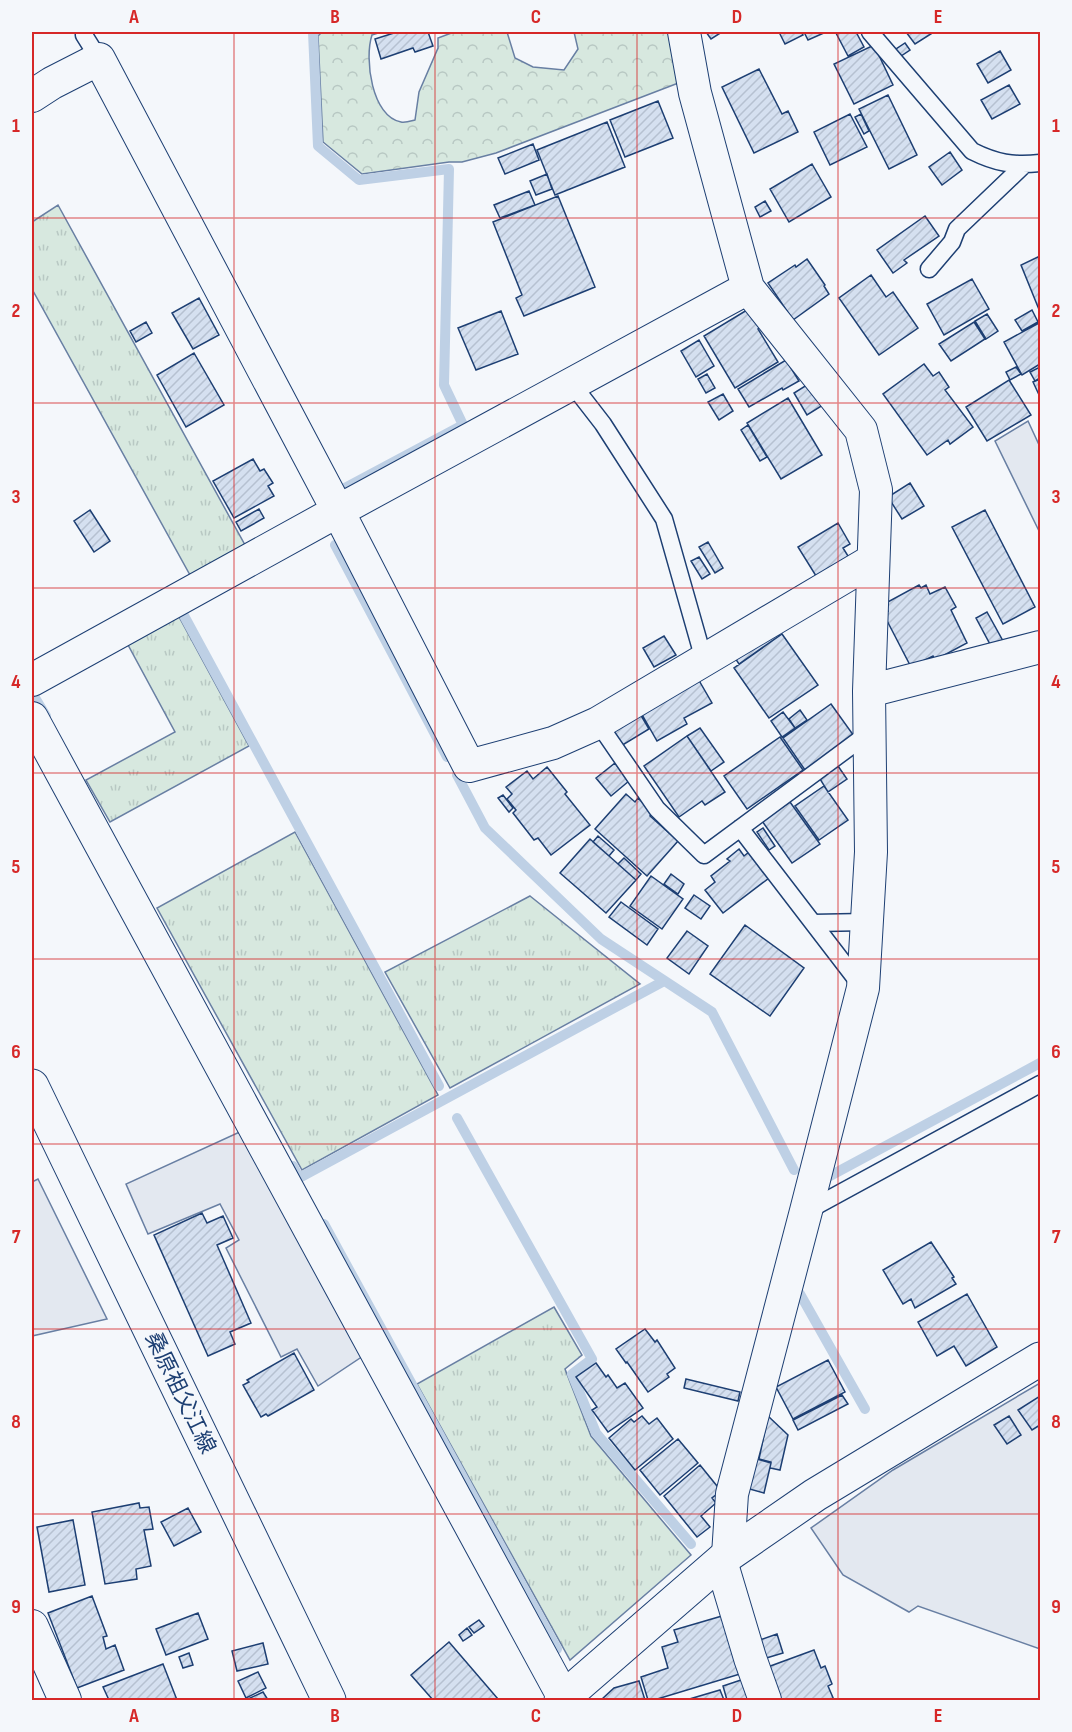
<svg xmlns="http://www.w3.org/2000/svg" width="1072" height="1732" font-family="'Sofia Sans Condensed','Noto Sans JP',sans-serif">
<defs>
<pattern id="grass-tufts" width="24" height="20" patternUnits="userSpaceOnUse" patternTransform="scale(1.5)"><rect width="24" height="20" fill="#d7e8df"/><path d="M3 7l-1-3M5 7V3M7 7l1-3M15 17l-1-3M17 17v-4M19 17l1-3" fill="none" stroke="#b8c8c3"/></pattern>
<pattern id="forest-crowns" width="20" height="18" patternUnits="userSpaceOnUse" patternTransform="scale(1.5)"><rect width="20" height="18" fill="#d7e8df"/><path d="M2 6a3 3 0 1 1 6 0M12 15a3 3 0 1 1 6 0" fill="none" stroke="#b8c8c3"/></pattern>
<pattern id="building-hatch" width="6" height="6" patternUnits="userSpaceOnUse" patternTransform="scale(1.5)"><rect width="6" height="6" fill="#d5e0f0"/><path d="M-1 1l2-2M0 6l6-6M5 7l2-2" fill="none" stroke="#b6c1d1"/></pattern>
</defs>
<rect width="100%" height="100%" fill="#f4f7fb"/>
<path fill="url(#grass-tufts)" stroke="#687fa3" stroke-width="1.5" d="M58 205 245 545 190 575 32 289V222Z
M178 615 249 746 110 822 86 780 175 732 127 643Z
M295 832 438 1095 302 1170 157 908Z
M530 896 640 984 450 1088 385 972Z
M554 1307 582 1355 565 1369 591 1436 691 1555 570 1660 417 1384Z"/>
<path fill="url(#forest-crowns)" stroke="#687fa3" stroke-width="1.5" d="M342 32H381L372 35C364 59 372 117 401 122 405 123 411 121 415 120L419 92 438 48V38L454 32H507L515 58 533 67 564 70 578 49 574 32H668L681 82 496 153 462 162H449L362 174 323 142 318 36 321 33Z"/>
<path fill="#e3e8f0" stroke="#687fa3" stroke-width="1.5" d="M1028 421 1040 447V533L995 441Z
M244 1130 366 1354 318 1386 297 1349 281 1357 226 1248 239 1240 220 1204 148 1234 126 1184Z
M38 1179 107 1319 32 1336V1182Z
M1040 1383V1649L918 1606 909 1612 843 1575 811 1528 893 1470Z"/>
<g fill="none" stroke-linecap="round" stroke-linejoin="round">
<path stroke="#bed0e5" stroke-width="10" d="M313 32 318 146 359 180 449 169 444 385 463 425 345 488
M335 545 447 757
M182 612 439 1086
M34 696 46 716
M457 775 485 828 601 939 712 1012 794 1170
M457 1118 592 1359 572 1374 596 1433 691 1544
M293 1166 299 1178 664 981
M828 1177 1040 1063
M324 1224 557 1649
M800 1294 865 1409"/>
</g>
<path fill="url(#building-hatch)" stroke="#1d3f73" stroke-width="1.5" d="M397 32H428L433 46 415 52 413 48 381 59 375 39Z
M706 32H722L711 39Z
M779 32H801L803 35 785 44Z
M804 32H826L808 40Z
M840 32H856L864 47 848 56 836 33Z
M906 32H934L915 44Z
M905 43 910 50 898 58 893 51Z
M874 45 893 85 854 104 834 64Z
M1000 51 1011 70 988 83 977 64Z
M759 69 782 114 788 111 798 132 754 153 722 87Z
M1009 85 1020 104 992 119 981 100Z
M888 95 917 155 889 169 859 109Z
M658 101 673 138 625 157 610 120Z
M850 114 867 147 830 165 814 132Z
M861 114 869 131 864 134 855 117Z
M607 122 625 167 555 195 537 150Z
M533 144 539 160 505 174 498 158Z
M950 152 962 170 942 185 929 167Z
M812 164 831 197 789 222 770 189Z
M547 174 552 189 536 195 530 181Z
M529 191 535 205 500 218 494 205Z
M558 196 595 287 524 316 516 298 522 295 493 222Z
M765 201 771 211 760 217 755 207Z
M925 216 939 236 904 260 907 263 893 273 877 250Z
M1040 256V312L1021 265Z
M807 259 825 285 824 286 829 294 793 320 768 283 795 265 796 267Z
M871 275 886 297 893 292 918 328 879 355 839 298Z
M972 279 989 309 944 335 927 304Z
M199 298 219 335 193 349 172 313Z
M747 310 763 326 758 329 778 362 735 388 704 336Z
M1032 310 1038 322 1022 331 1015 320Z
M501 311 518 354 476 370 458 328Z
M987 314 998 331 986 339 975 321Z
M146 322 152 333 136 342 130 331Z
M974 322 985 339 951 361 939 344Z
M1039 323 1040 325V364L1022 375 1004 342Z
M699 340 714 366 696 377 681 351Z
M194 353 224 405 186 427 157 375Z
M786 360 799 381 783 390 782 388 749 407 738 389Z
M924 364 933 376 939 372 949 387 945 390 973 427 950 444 948 440 927 455 883 394Z
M1016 367 1021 374 1010 380 1006 372Z
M1040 367V378L1035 381 1030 372Z
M707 374 715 388 706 393 698 379Z
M1040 379V397L1033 382Z
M1009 380 1031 415 987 441 966 407Z
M810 383 823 405 807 415 794 393Z
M723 394 733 411 719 420 708 402Z
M788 398 822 455 781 479 747 423Z
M748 425 767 457 760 461 741 430Z
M253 459 260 471 264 469 273 483 268 486 274 496 234 518 213 481Z
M910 483 924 506 902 519 888 497Z
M259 509 264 518 241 531 236 522Z
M90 510 110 541 94 552 74 521Z
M985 510 1035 607 1003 624 952 527Z
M838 523 850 544 843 548 853 564 821 584 798 547Z
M708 542 723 568 715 573 699 547Z
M699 557 710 574 702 579 691 561Z
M919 585 921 588 926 585 930 594 945 587 956 607 951 610 967 643 935 660 933 656 911 667 883 613 888 611 884 604Z
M987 612 1003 641 991 646 976 618Z
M775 630 779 636 739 664 733 655Z
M782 634 818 685 769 718 734 668Z
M664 636 676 655 654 667 643 648Z
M697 677 712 703 684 718 687 724 657 741 640 711Z
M831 704 854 736 805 770 783 738Z
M800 710 807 720 795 728 789 719Z
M639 712 649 729 621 746 611 728Z
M783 712 795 728 782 737 771 721Z
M700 728 724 762 711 771 687 736Z
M687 736 725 792 705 805 702 801 679 817 644 766Z
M780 737 803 770 747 809 724 776Z
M615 763 629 781 611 796 596 778Z
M838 766 847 779 828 792 820 779Z
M547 767 567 792 565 794 590 825 551 855 538 838 534 840 513 813 516 810 507 799 512 794 506 787 527 771 533 779Z
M824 786 848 820 819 840 795 806Z
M626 794 635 802 638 798 653 812 650 816 678 841 647 876 595 829Z
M503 795 513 808 509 812 498 798Z
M790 802 820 844 792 863 762 821Z
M763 828 775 846 769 850 757 832Z
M598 836 614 850 609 856 593 842Z
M590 839 636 880 606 913 560 873Z
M739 849 744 856 749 852 769 878 723 913 705 890 715 882 711 876 730 861 727 859Z
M624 858 641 874 636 880 618 864Z
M671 874 684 884 678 894 664 884Z
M651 876 683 899 662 929 630 906Z
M694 895 710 906 701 919 685 908Z
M621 902 658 929 647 945 609 917Z
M745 925 804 968 770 1016 710 974Z
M687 931 708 946 689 974 667 958Z
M202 1213 207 1223 223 1216 233 1238 217 1245 251 1323 230 1332 235 1344 208 1356 154 1235Z
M931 1242 954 1277 952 1278 956 1284 915 1308 911 1299 903 1304 883 1270Z
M967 1294 997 1347 966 1366 954 1346 937 1356 918 1322Z
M645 1329 655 1342 657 1340 675 1368 667 1374 669 1377 648 1392 627 1362 626 1363 616 1349Z
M294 1353 314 1390 268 1416 266 1414 261 1417 243 1385 249 1382 247 1380Z
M828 1360 845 1392 793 1419 776 1387Z
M596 1363 606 1377 608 1375 617 1388 625 1383 643 1408 608 1432 592 1410 597 1407 576 1377Z
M686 1379 740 1392 738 1401 684 1388Z
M842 1395 848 1404 798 1430 793 1420Z
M1040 1396V1425L1032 1430 1018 1410Z
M642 1416 649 1424 657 1418 673 1439 635 1470 609 1438 631 1419 634 1422Z
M768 1416 788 1435 780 1470 770 1468 771 1462 759 1459Z
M1009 1416 1021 1435 1007 1444 994 1425Z
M678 1439 698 1463 660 1495 640 1470Z
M753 1458 771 1463 764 1493 746 1488Z
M700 1465 721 1491 712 1498 716 1503 701 1516 710 1527 697 1537 664 1496Z
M139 1503 140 1508 149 1507 153 1529 144 1530 151 1566 136 1569 137 1579 105 1584 92 1512Z
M188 1508 201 1532 174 1546 161 1522Z
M73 1520 85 1585 49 1592 37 1527Z
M92 1596 107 1636 103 1637 106 1649 115 1645 124 1670 77 1688 48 1613Z
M198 1613 208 1639 166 1655 156 1629Z
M722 1616 740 1674 654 1700H648L641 1677 668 1668 662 1647 678 1642 674 1630Z
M479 1620 484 1626 474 1633 469 1627Z
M467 1628 472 1635 463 1641 459 1635Z
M777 1634 783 1653 763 1659 757 1641Z
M449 1642 498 1699 496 1700H433L411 1675Z
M263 1643 268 1664 237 1671 232 1651Z
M814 1650 821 1668 825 1666 832 1684 828 1686 834 1700H781L765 1668Z
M189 1653 193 1665 183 1668 179 1657Z
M163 1664 177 1700H109L103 1687Z
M258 1672 266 1688 246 1698 238 1681Z
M747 1678 754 1700H727L723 1686Z
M639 1681 645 1700H601L614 1688Z
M720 1690 724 1700H686Z
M263 1692 268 1700H246Z"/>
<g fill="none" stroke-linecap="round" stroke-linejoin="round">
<defs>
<path id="lane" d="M85 32 84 35 99 59
M870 32 972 151C996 163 1013 166 1040 163
M929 269 952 242 957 229 1025 164
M572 384 603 424 664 519 704 660
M598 723 657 809 704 855 870 732
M740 828 862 987
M813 923 867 922
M807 1211 1040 1084"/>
<path id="street" d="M684 32 695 93 748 288 861 430 876 490 869 691 871 852 863 988 806 1211 732 1494 728 1555
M32 96 52 83 99 59 338 511 469 766 553 743 598 723 873 560
M32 680 338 511 748 288
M869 691 1040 647
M32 718 564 1698
M721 1561 750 1658 765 1700
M32 1626 65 1700"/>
<path id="secondary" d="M32 1086 329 1700
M561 1700 728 1555 815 1495 1040 1359"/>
</defs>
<use href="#lane" stroke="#1d3f73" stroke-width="19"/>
<use href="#street" stroke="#1d3f73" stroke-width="34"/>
<use href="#secondary" stroke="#1d3f73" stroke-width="35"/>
<use href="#lane" stroke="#f4f7fb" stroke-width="16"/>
<use href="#street" stroke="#f4f7fb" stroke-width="32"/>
<use href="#secondary" stroke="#f4f7fb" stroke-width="33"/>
</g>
<path fill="none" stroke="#d62828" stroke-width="1.5" stroke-opacity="0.55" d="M234 32V1700M435 32V1700M637 32V1700M838 32V1700M32 218H1040M32 403H1040M32 588H1040M32 773H1040M32 959H1040M32 1144H1040M32 1329H1040M32 1514H1040"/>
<g text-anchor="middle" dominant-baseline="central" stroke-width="4.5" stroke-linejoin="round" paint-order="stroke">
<g font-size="22" fill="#1d3f73" stroke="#f4f7fb">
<text transform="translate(180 1393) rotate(64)">桑原祖父江線</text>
</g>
</g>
<rect width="1072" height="1732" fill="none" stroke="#f4f7fb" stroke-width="66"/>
<rect x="33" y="33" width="1006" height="1666" fill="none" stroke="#d62828" stroke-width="2"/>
<g font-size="20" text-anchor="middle" font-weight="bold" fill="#d62828">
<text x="134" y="23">A</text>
<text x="335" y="23">B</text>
<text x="536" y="23">C</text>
<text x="737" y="23">D</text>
<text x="938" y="23">E</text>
<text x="16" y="132">1</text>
<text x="1056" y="132">1</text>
<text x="16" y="317">2</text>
<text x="1056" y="317">2</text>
<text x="16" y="503">3</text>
<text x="1056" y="503">3</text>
<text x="16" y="688">4</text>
<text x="1056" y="688">4</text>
<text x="16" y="873">5</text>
<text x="1056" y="873">5</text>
<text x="16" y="1058">6</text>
<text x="1056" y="1058">6</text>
<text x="16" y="1243">7</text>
<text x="1056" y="1243">7</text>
<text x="16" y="1428">8</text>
<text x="1056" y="1428">8</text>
<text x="16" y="1613">9</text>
<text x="1056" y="1613">9</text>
<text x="134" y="1722">A</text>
<text x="335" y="1722">B</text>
<text x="536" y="1722">C</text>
<text x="737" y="1722">D</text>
<text x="938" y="1722">E</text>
</g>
</svg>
